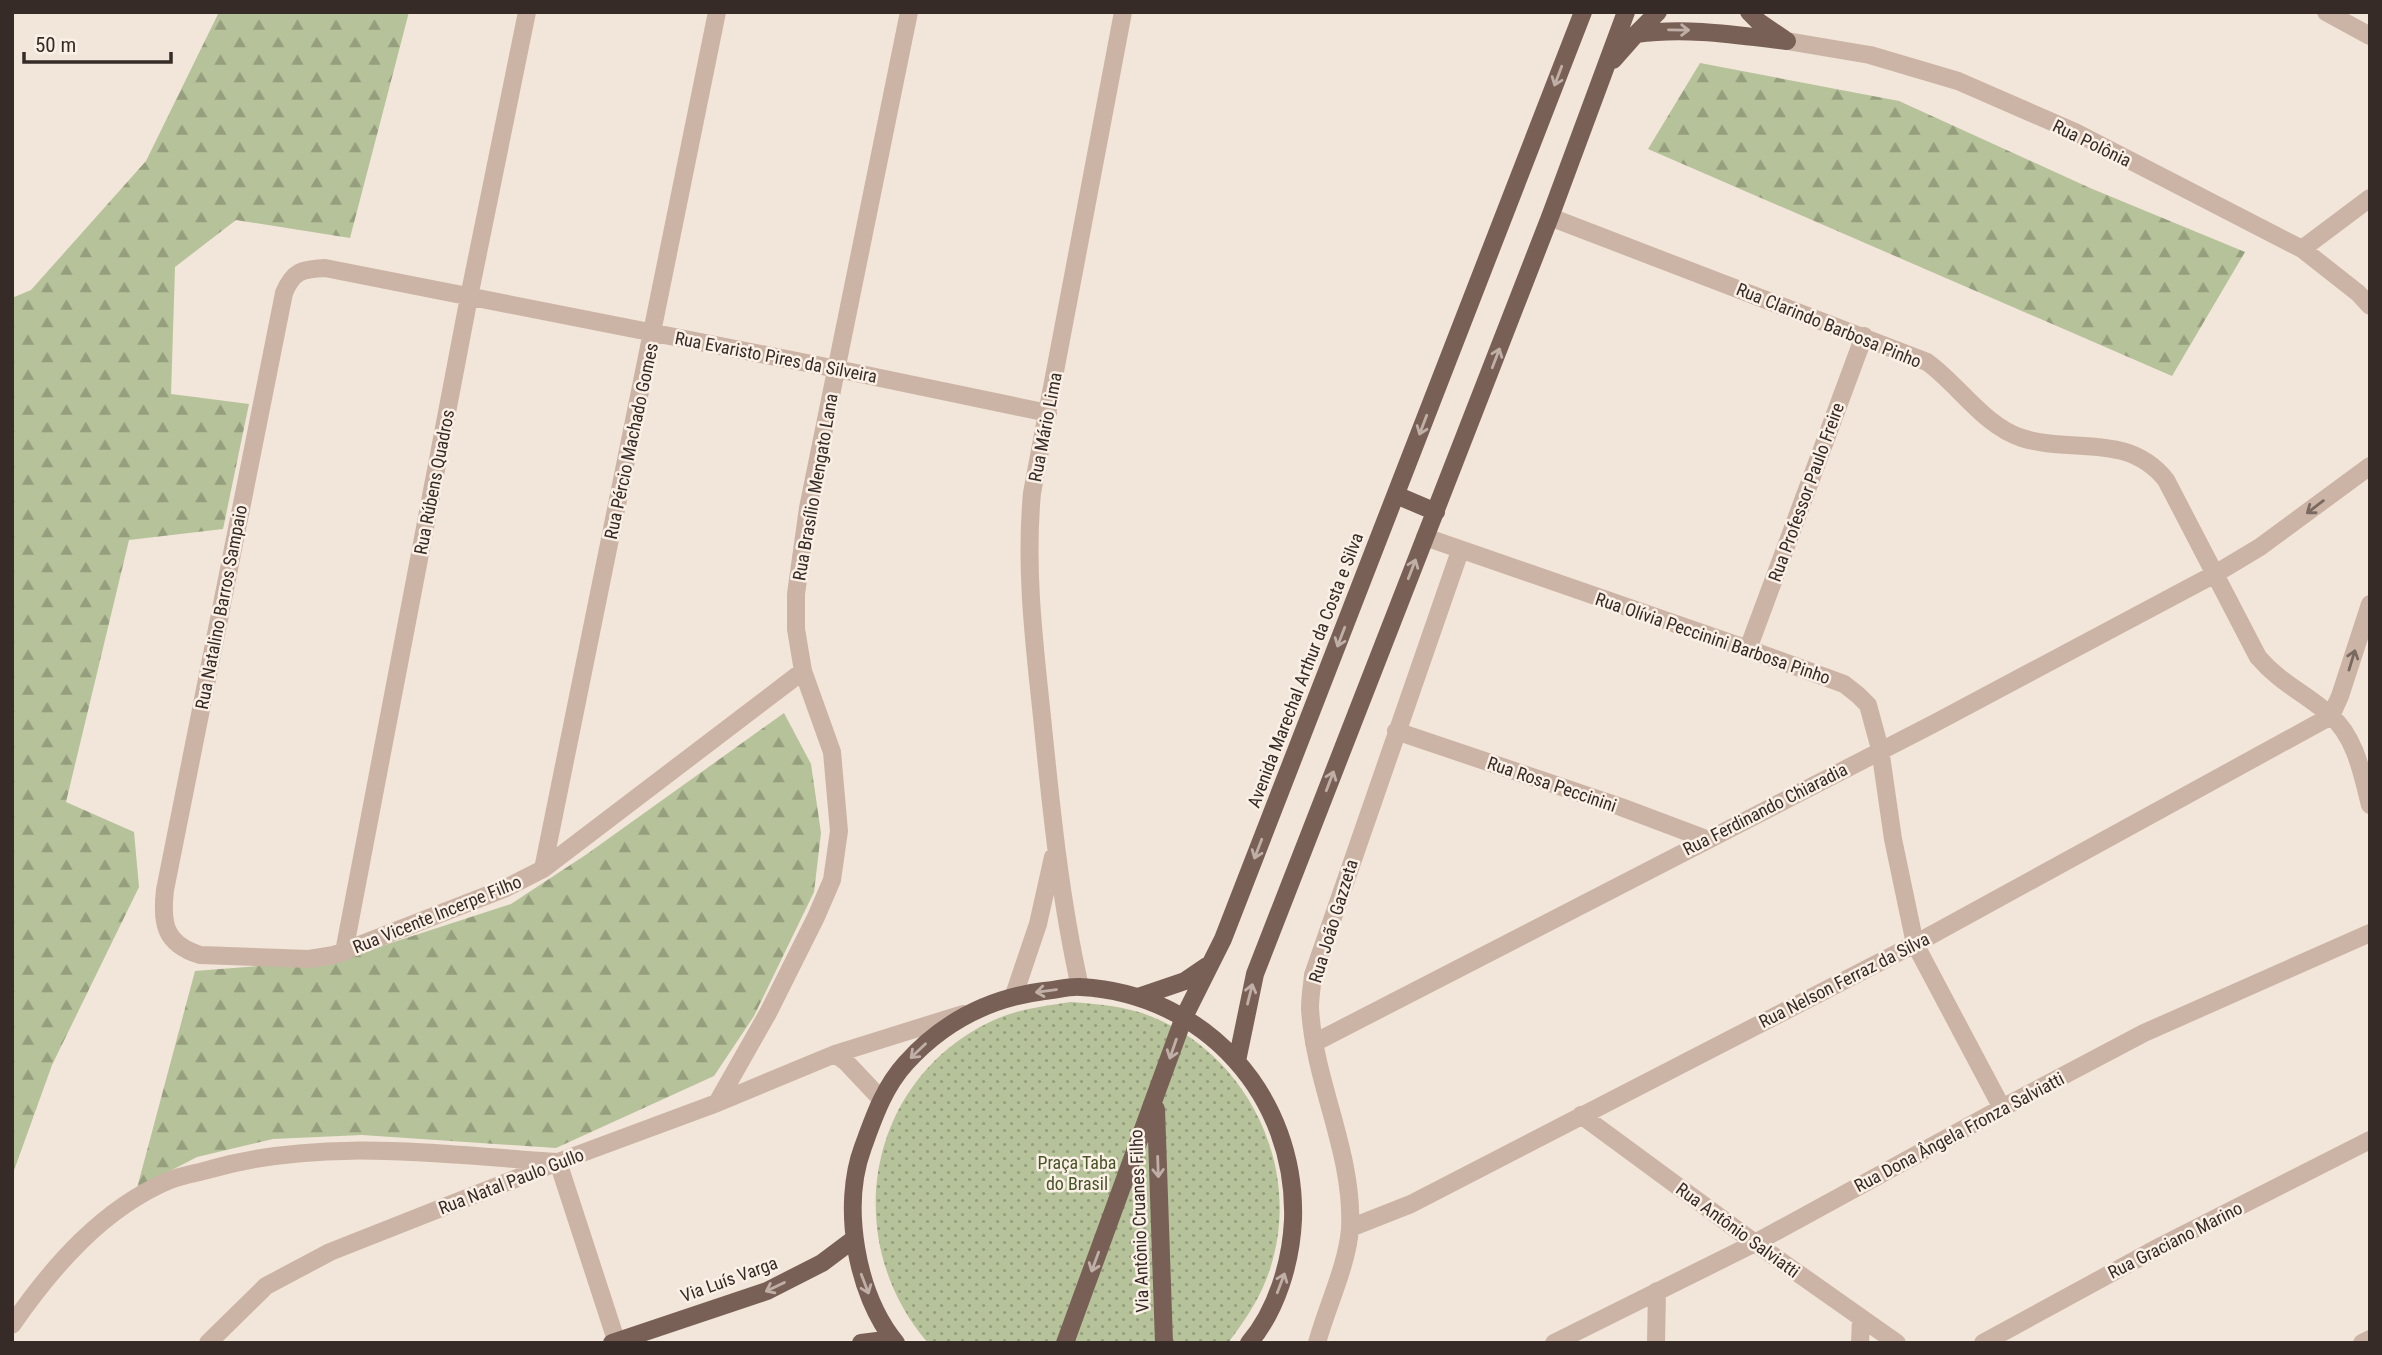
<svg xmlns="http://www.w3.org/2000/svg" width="2382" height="1355" font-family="'Roboto Condensed',sans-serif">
<defs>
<pattern id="forest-firs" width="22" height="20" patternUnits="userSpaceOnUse" patternTransform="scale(1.75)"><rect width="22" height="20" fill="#b6c299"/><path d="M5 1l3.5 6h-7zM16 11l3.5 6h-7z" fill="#959e7d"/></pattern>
<pattern id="park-dots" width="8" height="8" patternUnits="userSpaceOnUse" patternTransform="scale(1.75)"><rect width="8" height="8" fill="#b6c299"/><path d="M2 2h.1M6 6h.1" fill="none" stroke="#959e7d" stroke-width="1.8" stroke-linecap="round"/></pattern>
</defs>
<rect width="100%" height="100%" fill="#f2e5d9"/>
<path fill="url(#forest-firs)" d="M219 12H409L350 238 236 220 175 267 171 394 249 404 223 529 129 540 66 802 134 832 139 887 52 1065 12 1176V298L31 290 146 161Z
M1700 63 1899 101 2090 188 2245 252 2172 376 1648 149Z
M784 713 811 764 821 833 814 892 754 1016 714 1076 556 1148 362 1135 273 1139 197 1157 137 1188 195 971 308 962 348 957 511 904 587 854Z"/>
<path fill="url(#park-dots)" d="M1071 1002C1098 1004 1125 1006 1150 1016 1252 1056 1307 1177 1266 1280 1257 1303 1243 1323 1228 1343H928C838 1239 867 1078 994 1020 1018 1009 1045 1006 1071 1002Z"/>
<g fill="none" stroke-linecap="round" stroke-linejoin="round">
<path stroke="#cbb4a5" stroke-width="18" d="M2326 12 2370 36
M1787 41 1870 55 1958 81 2075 132 2302 249 2358 293 2370 306
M1550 217 1927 362C1958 384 1985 427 2022 438 2073 454 2128 432 2166 480L2258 657C2282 685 2306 693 2331 716 2356 738 2362 774 2370 805
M2302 249 2370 198
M1425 537 1748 649 1844 684 1858 695 1868 705 1880 749 1893 839 1915 944 2002 1108
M1748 649 1864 336
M803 671 543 869 506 888 334 955 309 959 200 955C165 944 161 924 165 890L284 293C293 271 302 269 325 268L837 369 1048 413
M2331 716 2340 696 2370 604
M1396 731 1621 807 1706 839
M543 869 717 12
M344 952 469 297 527 12
M1080 987C1060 898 1051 807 1042 717 1034 641 1025 569 1032 493L1123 12
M1014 995 1038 924 1053 857
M1314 1043 1935 723 2215 574 2260 547 2370 466
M835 1054 846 1062 881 1099
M717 1103 768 1013 816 917 832 880 839 831 832 752 803 671 796 629V594L808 508 909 12
M1581 1115 1755 1243 1897 1343
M1350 1228 1411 1204 1915 944 2331 716
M12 1325C52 1267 103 1208 170 1180 183 1175 198 1173 211 1169 324 1137 443 1155 558 1162L617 1343
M208 1343 266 1286 330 1252 558 1162 717 1103 835 1054 963 1014
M1317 1343C1327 1306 1347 1266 1350 1229 1354 1153 1314 1083 1310 1008 1310 997 1312 986 1313 975L1460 551
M1554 1343 1755 1243 2002 1108 2144 1033 2370 933
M1656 1343 1657 1291
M1860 1343 1861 1319
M1983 1343 2161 1246 2370 1140
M2362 1343 2370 1339"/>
<path stroke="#796057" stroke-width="18" d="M1749 12 1759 22 1784 39
M1636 34 1658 12
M1613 60 1636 34C1687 27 1736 35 1787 41
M1396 495 1436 512
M1138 997 1185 981 1207 966
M1237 1061 1255 974 1550 217 1626 12
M1156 1109 1164 1343
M612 1343 767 1291 822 1263 854 1239
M861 1343 893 1339
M896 1343C856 1294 841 1206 863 1147 874 1117 884 1087 906 1063 943 1022 990 998 1044 991 1056 990 1069 986 1081 987 1205 994 1297 1096 1293 1220 1291 1262 1277 1310 1249 1343
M1065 1343 1184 1017 1223 939 1583 12"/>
</g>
<defs><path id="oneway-shaft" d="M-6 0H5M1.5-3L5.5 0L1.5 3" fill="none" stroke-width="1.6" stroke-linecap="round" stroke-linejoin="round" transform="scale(1.75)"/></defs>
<g stroke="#c0afa6">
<use href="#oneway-shaft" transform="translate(1679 30) rotate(1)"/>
<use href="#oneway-shaft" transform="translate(1558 76) rotate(111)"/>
<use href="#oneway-shaft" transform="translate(1496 358) rotate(-69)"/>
<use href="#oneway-shaft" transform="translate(1423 425) rotate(111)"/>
<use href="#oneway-shaft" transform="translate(1412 569) rotate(-69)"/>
<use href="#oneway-shaft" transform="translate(1341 637) rotate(111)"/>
<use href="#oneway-shaft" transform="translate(1330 781) rotate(-69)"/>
<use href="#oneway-shaft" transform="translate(1258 849) rotate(111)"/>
<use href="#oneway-shaft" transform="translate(1046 991) rotate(173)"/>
<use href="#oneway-shaft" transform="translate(1250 994) rotate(-76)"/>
<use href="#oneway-shaft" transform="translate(1173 1049) rotate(109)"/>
<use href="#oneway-shaft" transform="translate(918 1051) rotate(136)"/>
<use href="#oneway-shaft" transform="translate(1158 1167) rotate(88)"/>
<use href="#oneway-shaft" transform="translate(1095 1262) rotate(110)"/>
<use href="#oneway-shaft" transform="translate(1281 1283) rotate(-69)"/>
<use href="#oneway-shaft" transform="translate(865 1284) rotate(69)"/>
<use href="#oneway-shaft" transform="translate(775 1287) rotate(154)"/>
</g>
<g stroke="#796960">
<use href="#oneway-shaft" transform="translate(2315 507) rotate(143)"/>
<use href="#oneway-shaft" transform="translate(2352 660) rotate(-73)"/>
</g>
<g text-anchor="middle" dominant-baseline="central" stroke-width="5" stroke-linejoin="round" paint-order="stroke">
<g font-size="18" fill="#362b27" stroke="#faf0e6">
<text transform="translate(2092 143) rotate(26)">Rua Polônia</text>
<text transform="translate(1829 325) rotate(22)">Rua Clarindo Barbosa Pinho</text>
<text transform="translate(776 357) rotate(11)">Rua Evaristo Pires da Silveira</text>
<text transform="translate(1045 427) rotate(-79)">Rua Mário Lima</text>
<text transform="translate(631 441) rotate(-78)">Rua Pércio Machado Gomes</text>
<text transform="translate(434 482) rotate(-79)">Rua Rúbens Quadros</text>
<text transform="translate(815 487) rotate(-80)">Rua Brasílio Mengato Lana</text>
<text transform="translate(1806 492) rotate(-70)">Rua Professor Paulo Freire</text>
<text transform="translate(221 607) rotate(-79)">Rua Natalino Barros Sampaio</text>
<text transform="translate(1713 638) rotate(19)">Rua Olívia Peccinini Barbosa Pinho</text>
<text transform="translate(1305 670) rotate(-69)">Avenida Marechal Arthur da Costa e Silva</text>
<text transform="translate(1552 784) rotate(19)">Rua Rosa Peccinini</text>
<text transform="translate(1765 809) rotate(-27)">Rua Ferdinando Chiaradia</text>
<text transform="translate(437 914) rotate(-22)">Rua Vicente Incerpe Filho</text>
<text transform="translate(1333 921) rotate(-73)">Rua João Gazzeta</text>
<text transform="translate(1844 980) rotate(-27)">Rua Nelson Ferraz da Silva</text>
<text transform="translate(1959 1132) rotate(-28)">Rua Dona Ângela Fronza Salviatti</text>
<text transform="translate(511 1181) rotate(-21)">Rua Natal Paulo Gullo</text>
<text transform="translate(1139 1221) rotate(-92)">Via Antônio Cruanes Filho</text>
<text transform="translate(1738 1230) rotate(36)">Rua Antônio Salviatti</text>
<text transform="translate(2175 1240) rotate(-27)">Rua Graciano Marino</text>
<text transform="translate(729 1279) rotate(-20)">Via Luís Varga</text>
</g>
<g font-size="18" fill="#485529" stroke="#faf0e6">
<text x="1077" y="1162">Praça Taba<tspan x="1077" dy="21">do Brasil</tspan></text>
</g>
</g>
<rect width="2382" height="1355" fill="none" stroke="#362b27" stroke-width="28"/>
<path d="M24 52v10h147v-10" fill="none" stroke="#362b27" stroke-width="3.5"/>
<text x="35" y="52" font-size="21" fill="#362b27" stroke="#faf0e6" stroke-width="5" paint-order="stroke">50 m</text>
</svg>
